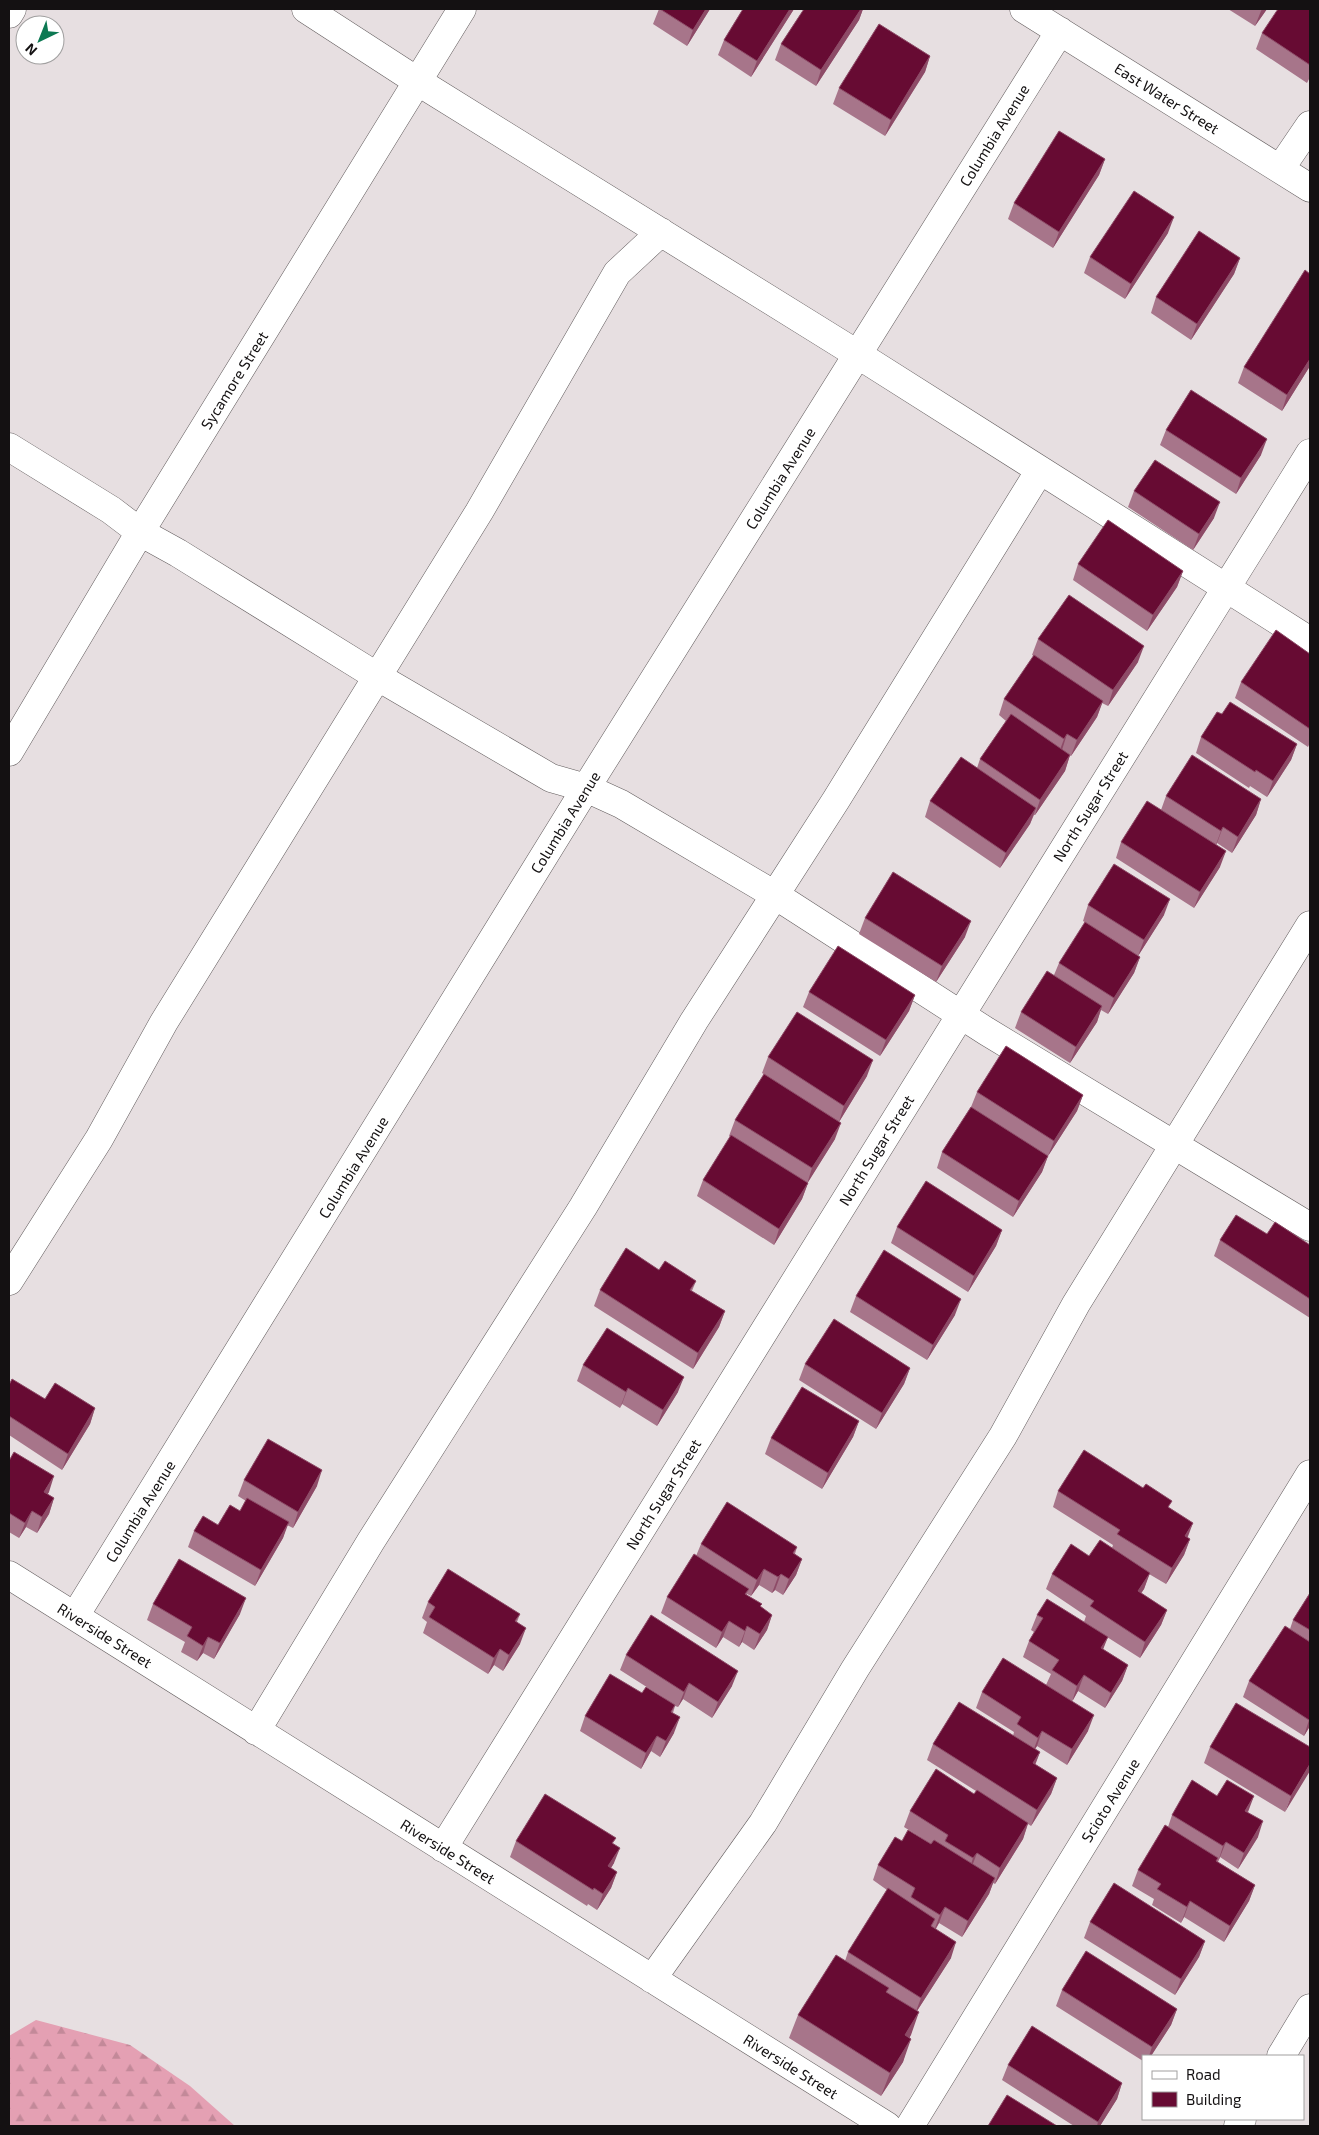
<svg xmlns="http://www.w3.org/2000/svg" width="1319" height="2135" font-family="'Exo 2',sans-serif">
<defs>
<pattern id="forest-firs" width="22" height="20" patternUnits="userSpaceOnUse" patternTransform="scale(1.25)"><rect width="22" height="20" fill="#e4a0b3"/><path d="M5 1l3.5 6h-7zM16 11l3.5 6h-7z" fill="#c38999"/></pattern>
</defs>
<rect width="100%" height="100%" fill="#e7dfe1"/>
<path fill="url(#forest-firs)" d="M36 2020 130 2045 190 2086 235 2126H9V2036Z"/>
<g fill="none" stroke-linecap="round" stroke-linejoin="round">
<defs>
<path id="minor" d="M306 9 417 81 857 354 1310 641
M1024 9 1310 188
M9 14 12 9
M1280 169 1310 125
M9 447 111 510 140 532 178 553 378 677 551 778 586 788 621 804 775 895 986 1031 1310 1227
M9 752 140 532 462 9
M9 1281 99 1139 164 1022 479 512 617 273 661 232
M9 1575 887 2126
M75 1616 586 788 1060 31
M256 1731 371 1541 583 1207 694 1021 836 800 1040 470
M443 1848 1310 453
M652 1979 763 1823 855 1669 1003 1436 1076 1304 1310 925
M1281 2056 1310 2008
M910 2126 1310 1474
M1238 2126 1242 2119"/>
</defs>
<use href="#minor" stroke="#625c5d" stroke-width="29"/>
<use href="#minor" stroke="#fff" stroke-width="28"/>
</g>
<path fill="#a7758a" d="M659 9H710L687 46 653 24Z
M743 9H794L751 77 718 55 724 40Z
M804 9H863L859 20 816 86 775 60 781 44Z
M1228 9H1267L1255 26Z
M1310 9V77L1307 83 1256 49 1262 33Z
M930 56 925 72 885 136 833 104 839 88Z
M1105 159 1099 175 1053 248 1008 219 1014 203Z
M1168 233 1125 299 1084 273 1090 257Z
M1240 258 1234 274 1191 340 1151 313 1156 297Z
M1310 274V366L1282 411 1238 383 1244 367Z
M1166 430 1261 455 1236 494 1160 445Z
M1134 491 1214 518 1193 550 1128 507Z
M1078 564 1183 571 1177 587 1147 631 1073 580Z
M1038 639 1138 662 1108 706 1102 703 1097 717 1071 756 1066 753 1070 755 1065 771 1035 815H1034L1030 824 1000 868 925 817 930 801 977 768 980 759 1006 721 999 715 1004 699 1034 656 1032 655Z
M1310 654V743L1308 747 1235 698 1241 682Z
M1222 714 1297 744 1291 760 1267 797 1250 786 1249 788 1196 753 1201 737Z
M1166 796 1261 799 1256 815 1232 853 1217 843 1216 845 1220 867 1194 908 1116 858 1121 842 1161 810Z
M1088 905 1164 915 1138 956 1083 921Z
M865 918 965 937 936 982 859 934Z
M1140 957 1134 973 1108 1014 1101 1010 1097 1022 1070 1063 1015 1028 1021 1012 1054 975 1059 963Z
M809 992 915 995 909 1011 880 1056 803 1007Z
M768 1057 867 1076 839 1122 762 1073Z
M977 1092 1083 1095 1077 1111 1048 1156 1042 1172 1013 1217 937 1168 942 1152 971 1107Z
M735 1120 835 1139 807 1183H808L802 1199 774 1245 697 1196 703 1180 731 1137 729 1136Z
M897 1227 1002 1230 996 1246 968 1292 891 1243Z
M1267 1234 1310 1245V1318L1214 1256 1220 1240Z
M659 1270 696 1281 692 1291 725 1311 719 1327 693 1369 594 1306 600 1290Z
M856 1296 955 1315 927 1360 850 1312Z
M805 1364 910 1368 904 1384 876 1429 799 1380Z
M583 1365 678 1392 657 1426 622 1404 620 1408 577 1381Z
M9 1385 45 1399 95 1408 90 1424 62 1470 9 1435Z
M859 1421 853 1437 822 1489 765 1454 771 1438Z
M9 1461 49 1492 47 1494 54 1498 49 1514 37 1533 26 1527 19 1538 9 1532Z
M244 1480 317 1486 293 1528 287 1525 283 1538 255 1586 188 1547 194 1531 218 1525 240 1511 246 1501 238 1496Z
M1058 1491 1169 1508 1187 1538 1190 1539 1184 1555 1166 1584 1149 1574 1144 1589 1141 1593 1167 1610 1161 1625 1140 1658 1107 1637 1103 1649 1128 1665 1122 1681 1105 1708 1078 1691 1072 1701 1088 1731 1067 1765 1037 1746 1035 1749 1040 1752 1035 1764 1057 1778 1051 1794 1031 1826 1028 1824 1023 1839 995 1884 993 1883 989 1894 962 1937 939 1923 936 1929 951 1958 917 2011 903 2062 881 2096 789 2038 798 2015 845 1961 848 1952 887 1890 873 1880 878 1865 902 1841 931 1844 904 1827 910 1811 974 1794 976 1791 927 1760 933 1744 1013 1736 1014 1732 976 1708 982 1692 1046 1685 1051 1674 1023 1657 1029 1641 1034 1632 1031 1630 1037 1615 1084 1622 1086 1616 1046 1589 1052 1574 1089 1556 1112 1548 1113 1545 1053 1507Z
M701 1544 797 1547 795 1554 802 1559 796 1575 783 1595 775 1590 772 1593 759 1585 751 1596 747 1594V1595L760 1607 772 1615 767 1630 754 1650 742 1642 739 1647 723 1637 716 1648 661 1613 667 1597 696 1556Z
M1310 1593V1726L1304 1736 1243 1697 1249 1681 1290 1629 1293 1620Z
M428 1602 520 1614 517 1622 520 1644 503 1671 494 1665 488 1674 423 1633 427 1622 422 1618Z
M153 1604 240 1614 214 1659 203 1653 197 1661 181 1652 185 1642 147 1620Z
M626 1655 732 1686 712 1718 683 1699 678 1707 675 1706 673 1713 674 1733 660 1757 651 1751 641 1769 580 1731 585 1716 642 1693 664 1698 620 1670Z
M1210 1747H1310L1285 1812 1204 1763Z
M1217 1796 1248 1812 1258 1837 1238 1869 1220 1857 1218 1862 1255 1885 1249 1901 1224 1942 1184 1917 1181 1923 1152 1905 1154 1899 1132 1886 1138 1870 1168 1827 1172 1815Z
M616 1838 613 1843 614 1863 611 1868 617 1872 611 1888 597 1910 588 1904 587 1906 510 1857 516 1841Z
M1090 1922 1205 1941 1199 1957 1175 1995 1084 1938Z
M1062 1990 1177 2009 1171 2025 1151 2056H1143V2061L1056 2006Z
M1008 2065 1122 2083 1117 2099 1100 2126H1074L1002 2080Z"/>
<path fill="#8d4b67" d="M706 9H710L687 46 693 30Z
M790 9H794L751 77 757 61Z
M861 9H863L859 20 816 86 821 70Z
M1262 9H1267L1255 26 1261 11Z
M930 56 925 72 885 136 891 120Z
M1105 159 1099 175 1053 248 1059 232Z
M1174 217 1168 233 1125 299 1131 284Z
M1240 258 1234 274 1191 340 1197 324Z
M1310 359V366L1282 411 1287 395Z
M1267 439 1261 455 1236 494 1241 478Z
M1220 502 1214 518 1193 550 1199 534Z
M1183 571 1177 587 1147 631 1153 615Z
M1144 646 1138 662 1108 706 1113 690Z
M1103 701 1097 717 1071 756 1077 740Z
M1067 734 1062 750 1058 755 1064 739Z
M1297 744 1291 760 1267 797 1273 781Z
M1070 755 1065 771 1035 815 1040 800Z
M1261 799 1256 815 1232 853 1238 837Z
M1036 808 1030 824 1000 868 1006 853Z
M1223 827 1217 843 1215 847 1221 831Z
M1226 851 1220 867 1194 908 1200 892Z
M1170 899 1164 915 1138 956 1144 940Z
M971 921 965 937 936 982 942 966Z
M1140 957 1134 973 1108 1014 1114 998Z
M915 995 909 1011 880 1056 886 1040Z
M1102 1006 1097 1022 1070 1063 1076 1047Z
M873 1060 867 1076 839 1122 844 1106Z
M1083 1095 1077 1111 1048 1156 1054 1141Z
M841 1123 835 1139 807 1184 812 1168Z
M1048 1156 1042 1172 1013 1217 1019 1201Z
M808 1183 802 1199 774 1245 779 1229Z
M1002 1230 996 1246 968 1292 974 1276Z
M961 1299 955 1315 927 1360 933 1345Z
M725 1311 719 1327 693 1369 698 1353Z
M910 1368 904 1384 876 1429 882 1413Z
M684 1377 678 1392 657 1426 663 1410Z
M628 1388 622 1404 620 1408 626 1392Z
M95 1408 90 1424 62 1470 68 1454Z
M859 1421 853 1437 822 1489 828 1473Z
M322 1470 317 1486 293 1528 298 1512Z
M54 1476 49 1492 39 1508 44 1492Z
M54 1498 49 1514 37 1533 42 1517Z
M32 1511 26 1527 19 1538 25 1523Z
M289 1522 283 1538 255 1586 261 1570Z
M1193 1523 1187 1539 1185 1536Z
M1190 1539 1184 1555 1166 1584 1172 1568Z
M802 1559 796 1575 783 1595 789 1579Z
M764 1569 759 1585 751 1596 757 1580Z
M1150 1573 1144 1589 1132 1607 1138 1591Z
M781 1574 775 1590 772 1593 778 1577Z
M246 1598 240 1614 214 1659 220 1643Z
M1167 1610 1161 1625 1140 1658 1145 1642Z
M772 1615 767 1630 754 1650 760 1634Z
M729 1621 723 1637 716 1648 722 1632Z
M747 1626 742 1642 739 1647 745 1631Z
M526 1628 520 1644 503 1671 509 1655Z
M208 1637 203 1653 197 1661 203 1646Z
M1108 1637 1102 1652 1101 1648Z
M500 1649 494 1665 488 1674 494 1658Z
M1128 1665 1122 1681 1105 1708 1111 1693Z
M738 1671 732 1686 712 1718 718 1702Z
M1084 1675 1078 1691 1072 1702 1077 1686Z
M689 1683 683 1699 678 1707 684 1692Z
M1094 1715 1088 1731 1067 1765 1072 1749Z
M680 1717 674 1733 660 1757 666 1741Z
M1310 1719V1726L1304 1736 1309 1720Z
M1042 1731 1037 1746 1032 1754 1038 1738Z
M657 1736 651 1751 641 1769 646 1753Z
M1040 1752 1034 1768 1033 1763Z
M1310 1764V1771L1285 1812 1291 1796Z
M1057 1778 1051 1794 1031 1826 1037 1810Z
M1254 1796 1248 1812 1245 1811Z
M1263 1821 1258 1837 1238 1869 1244 1853Z
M1028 1823 1023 1839 995 1884 1000 1868Z
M1226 1842 1218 1862 1223 1846Z
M620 1848 614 1863 602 1882 608 1866Z
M977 1853 971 1869 968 1874 973 1858Z
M617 1872 611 1888 597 1910 603 1894Z
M995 1878 989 1894 962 1937 968 1921Z
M1255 1885 1249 1901 1224 1942 1230 1926Z
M1190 1901 1184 1917 1181 1923 1187 1907Z
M945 1907 939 1923 934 1931 940 1915Z
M1205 1941 1199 1957 1175 1995 1181 1979Z
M956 1942 951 1958 915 2014 921 1998Z
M1177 2009 1171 2025 1151 2056H1149L1152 2047Z
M919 2012 911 2035 897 2058 905 2035Z
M911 2039 903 2062 881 2096 890 2073Z
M1122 2083 1117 2099 1100 2126H1097L1098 2122Z"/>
<path fill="#670b33" stroke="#8d4b67" d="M660 9H706L693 30Z
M743 9H790L757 61 724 40Z
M804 9H861L821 70 781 44Z
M1278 9H1310V65L1262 33Z
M879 24 930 56 891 120 839 88Z
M1059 131 1105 159 1059 232 1014 203Z
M1134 191 1174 217 1131 284 1090 257Z
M1199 231 1240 258 1197 324 1156 297Z
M1305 270 1310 274V359L1287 395 1244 367Z
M1191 390 1267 439 1241 478 1166 430Z
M1155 460 1220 502 1199 534 1134 491Z
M1108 520 1183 571 1153 615 1078 564Z
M1069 595 1144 646 1113 690 1038 639Z
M1276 630 1310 654V729L1241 682Z
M1034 655 1103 701 1077 740 1067 734 1064 739 1004 699Z
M1230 702 1297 744 1273 781 1256 770 1255 772 1201 737 1217 712 1222 714Z
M1011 714 1070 755 1040 800 980 759Z
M1192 755 1261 799 1238 837 1223 827 1221 831 1166 796Z
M961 757 1036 808 1006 853 930 801Z
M1147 801 1226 851 1200 892 1121 842Z
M1114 864 1170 899 1144 940 1088 905Z
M893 872 971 921 942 966 865 918Z
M1085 922 1140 957 1114 998 1059 963Z
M838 946 915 995 886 1040 809 992Z
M1047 971 1102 1006 1076 1047 1021 1012Z
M797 1012 873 1060 844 1106 768 1057Z
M1006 1046 1083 1095 1054 1141 977 1092Z
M764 1074 841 1123 812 1168 735 1120Z
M971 1107 1048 1156 1019 1201 942 1152Z
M731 1135 808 1183 779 1229 703 1180Z
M926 1181 1002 1230 974 1276 897 1227Z
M1236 1215 1267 1234 1275 1222 1310 1245V1299L1220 1240Z
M626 1248 659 1270 665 1261 696 1281 690 1290 725 1311 698 1353 600 1290Z
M884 1250 961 1299 933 1345 856 1296Z
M834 1319 910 1368 882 1413 805 1364Z
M607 1328 684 1377 663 1410 628 1388 626 1392 583 1365Z
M12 1379 45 1399 55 1383 95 1408 68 1454 9 1416V1385Z
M802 1387 859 1421 828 1473 771 1438Z
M268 1439 322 1470 298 1512 244 1480Z
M1084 1450 1143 1488 1146 1484 1172 1501 1168 1507 1193 1523 1185 1536 1190 1539 1172 1568 1117 1534 1120 1530 1058 1491Z
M14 1452 54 1476 44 1492 54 1498 42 1517 32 1511 25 1523 9 1513V1461Z
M247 1498 289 1522 261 1570 194 1531 203 1516 218 1525 230 1505 240 1511Z
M727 1502 797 1547 793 1553 802 1559 789 1579 781 1574 778 1577 764 1569 757 1580 701 1544Z
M1100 1540 1150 1573 1138 1591 1167 1610 1145 1642 1090 1606 1094 1601 1052 1574 1071 1544 1089 1556Z
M694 1554 749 1589 745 1594 762 1604 760 1606 772 1615 760 1634 747 1626 745 1631 729 1621 722 1632 667 1597Z
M179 1559 246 1598 220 1643 208 1637 203 1646 187 1636 192 1627 153 1604Z
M448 1569 520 1614 515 1621 526 1628 509 1655 500 1649 494 1658 429 1617 435 1607 428 1602Z
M1310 1593V1630L1293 1620Z
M1047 1599 1108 1637 1101 1648 1128 1665 1111 1693 1084 1675 1077 1686 1052 1670 1059 1660 1029 1641 1043 1618 1037 1615Z
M651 1615 738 1671 718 1702 689 1683 684 1692 626 1655Z
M1285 1626 1310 1642V1719L1309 1720 1249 1681Z
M1003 1658 1094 1715 1072 1749 1042 1731 1038 1738 1017 1724 1021 1717 982 1692Z
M610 1674 642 1693 646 1687 675 1705 671 1712 680 1717 666 1741 657 1736 646 1753 585 1716Z
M959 1702 1040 1752 1033 1763 1057 1778 1037 1810 933 1744Z
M1236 1703 1310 1747V1764L1291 1796 1210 1747Z
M936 1769 974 1794 977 1790 1028 1823 1000 1868 977 1853 973 1858 945 1841 948 1835 910 1811Z
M1192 1780 1217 1796 1227 1780 1254 1796 1245 1811 1263 1821 1244 1853 1226 1842 1223 1846 1172 1815Z
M545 1794 616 1838 612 1843 620 1848 608 1866 617 1872 603 1894 594 1888 593 1890 516 1841Z
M1165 1825 1218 1858 1216 1861 1255 1885 1230 1926 1190 1901 1187 1907 1157 1889 1161 1884 1138 1870Z
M908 1830 931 1844 934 1840 995 1878 968 1921 945 1907 940 1915 911 1897 915 1888 878 1865 895 1837 902 1841Z
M1114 1883 1205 1941 1181 1979 1090 1922Z
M888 1888 935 1919 931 1926 956 1942 921 1998 848 1952Z
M1086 1951 1177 2009 1152 2047 1062 1990Z
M836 1955 889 1988 886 1992 919 2012 905 2035 911 2039 890 2073 798 2015Z
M1032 2026 1122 2083 1098 2122 1008 2065Z
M1007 2095 1057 2126H988Z"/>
<g text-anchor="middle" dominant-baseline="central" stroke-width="5" stroke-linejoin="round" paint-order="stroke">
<g font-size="15" fill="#141112" stroke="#fff">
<text transform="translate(1167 98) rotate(32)">East Water Street</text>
<text transform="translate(994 135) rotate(-58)">Columbia Avenue</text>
<text transform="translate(234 380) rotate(-58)">Sycamore Street</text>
<text transform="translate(780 478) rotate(-58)">Columbia Avenue</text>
<text transform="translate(1090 806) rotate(-58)">North Sugar Street</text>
<text transform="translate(565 822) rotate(-58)">Columbia Avenue</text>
<text transform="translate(876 1150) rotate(-58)">North Sugar Street</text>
<text transform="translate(353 1167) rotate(-58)">Columbia Avenue</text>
<text transform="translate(663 1494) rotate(-58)">North Sugar Street</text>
<text transform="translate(140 1511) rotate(-58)">Columbia Avenue</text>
<text transform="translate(105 1635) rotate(32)">Riverside Street</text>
<text transform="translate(1110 1800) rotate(-58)">Scioto Avenue</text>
<text transform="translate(448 1851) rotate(32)">Riverside Street</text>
<text transform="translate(791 2066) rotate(32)">Riverside Street</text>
</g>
</g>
<rect width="1319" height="2135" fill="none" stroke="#141112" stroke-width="20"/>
<rect x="1142" y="2055" width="162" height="65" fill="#ffffff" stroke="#a1a0a0"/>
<rect x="1152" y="2071" width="25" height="8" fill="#ffffff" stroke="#a1a0a0"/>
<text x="1186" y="2080" font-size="15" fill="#141112">Road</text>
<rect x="1152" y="2092" width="25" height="15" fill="#670b33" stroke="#a1a0a0"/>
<text x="1186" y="2105" font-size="15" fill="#141112">Building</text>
<g transform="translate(40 40) rotate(223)"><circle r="24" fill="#ffffff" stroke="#a1a0a0"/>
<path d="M0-4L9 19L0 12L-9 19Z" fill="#0d7953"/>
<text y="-8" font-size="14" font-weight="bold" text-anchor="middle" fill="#141112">N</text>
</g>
</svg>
